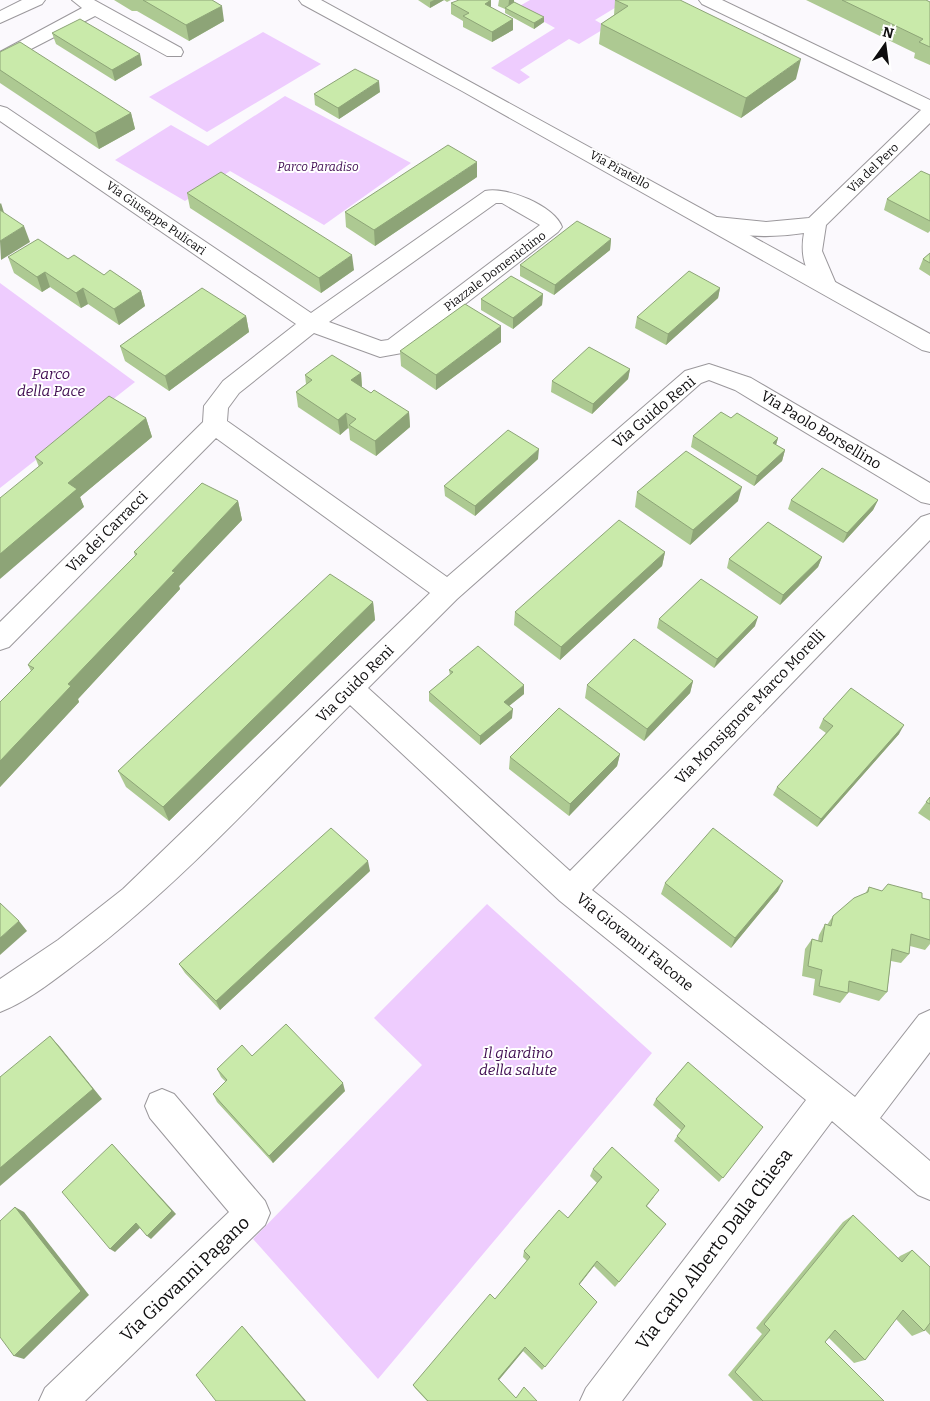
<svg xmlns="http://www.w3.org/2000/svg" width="930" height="1401" font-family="Bitter,serif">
<rect width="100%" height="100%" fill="#fbf9fd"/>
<path fill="#eeccfe" d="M530 0H628L595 20 607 27 579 44 569 39 520 70 530 77 519 84 491 68 555 28 518 7Z
M263 32 321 64 207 132 149 97Z
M285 96 411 163 324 225 230 171 185 201 115 160 171 125 208 146Z
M0 283 135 382 0 488Z
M487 904 652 1053 378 1379 253 1239 422 1065 374 1018Z"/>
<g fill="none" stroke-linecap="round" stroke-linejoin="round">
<defs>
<path id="street" d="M22 0H45L42 4 0 23V11Z
M72 0H94L181 48 183 52 181 56H167L95 16 0 65V52L82 8Z
M699 0H722L930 100V123L826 225 822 251 836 284 833 289 825 291 817 289C805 270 800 255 804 233 773 238 740 237 710 229L707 224 710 219 717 217 766 222 809 218 921 110 702 4Z
M0 106 7 108 311 313 485 191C506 186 555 206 562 227L558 232 402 353 380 357 314 333 239 393 228 408 227 421 447 577 685 371 709 364 751 378 930 483V504L921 502 735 390 709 380 701 383 457 599 368 688 570 871 921 517 930 514V540L592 890 855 1097 919 1015 930 1010V1052L880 1118 930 1161V1200L918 1195 832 1121 622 1401H580L586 1388 806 1100 560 901 350 705C264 791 182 882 86 956 59 976 31 1000 0 1012V979L58 940 123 889 430 593 216 438 9 647 0 650V622L203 422 204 406 223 381 296 324 0 121ZM496 203H502L540 225 388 340 381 341 329 322Z
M162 1089 174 1094 265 1201 270 1213 265 1225 85 1401H39L45 1388 229 1212 150 1118 145 1106 150 1094Z"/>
<path id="primary" d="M299 0H321L930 334V352L922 350 462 91 302 4Z"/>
</defs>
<use href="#street" stroke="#9b989c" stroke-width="2"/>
<use href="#primary" stroke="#9b989c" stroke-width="2"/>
<use href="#street" fill="#fff" fill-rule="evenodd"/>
<use href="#primary" fill="#fff" fill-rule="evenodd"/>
</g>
<path fill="#adc992" d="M114 0H212L224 21 189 41 137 11H132Z
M418 0H451L447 2 444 0 430 8Z
M491 0V8L513 19V30L492 42 463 27V21L451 14V3Z
M499 0H514V2L544 22 534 29 505 13V9L498 6Z
M615 0 796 79 741 118 599 44 601 24 614 15Z
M806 0H926L930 2V65L914 58 915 53Z
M52 33 142 65 115 81 56 44Z
M0 52 131 113 135 129 99 149 0 83Z
M380 92 339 119 315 105 314 94Z
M930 175V231L928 233 884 210 887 199Z
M477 177 375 246 346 227 345 212Z
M187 193 354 270 321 293 190 208Z
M611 239 610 250 554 295 520 276V265Z
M930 253V276L919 269 923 259Z
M8 257 68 259 141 291 145 306 119 325 88 304 81 308 50 287 42 292 14 273Z
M720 288 718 298 666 345 635 328 637 317Z
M543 294 542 305 513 329 481 310V299Z
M246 316 249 332 169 391 125 361 120 346Z
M501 342 436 390 401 366 400 351Z
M630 369 628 379 592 414 551 392 552 381Z
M361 373 362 387 371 393 409 412 410 427 376 456 350 440 349 429 348 428 340 435 298 407 296 392 306 384 305 375Z
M146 418 152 437 80 497 84 507 39 467 35 457Z
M731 418 778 438 776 445 785 450 782 461 754 486 691 447 693 436Z
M538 459 475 516 445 496 444 486Z
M637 492 738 501 690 545 635 507Z
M791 500H878L873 510 843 543 788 509Z
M238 501 242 520 179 586 180 589 78 699 79 702 0 787V702L31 671 28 665 135 556 134 552Z
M665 552 662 566 560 660 514 625 515 612Z
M822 557 818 567 780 605 727 568 729 559Z
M373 602 375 620 169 821 126 787 118 771Z
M659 619 755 626 714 668 657 628Z
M449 670 524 694 509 706 512 718 480 745 429 701V692L450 675Z
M693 681 690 693 644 741 585 698 587 685Z
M823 719 899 734 817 827 773 795 777 787 826 733 819 728Z
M620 754 617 766 569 816 509 769 510 757Z
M930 797V821L918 813Z
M370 871 220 1010 185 973 179 964Z
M665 883 778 891 731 948 661 894Z
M869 887 882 891 930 900V944L925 950 910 946 909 954 901 963 891 961 887 992 879 1001 848 992V993L840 1003 813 995 815 979 802 976 805 949 812 939 818 941 819 935 825 924 827 925 833 916 865 894Z
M252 1056 345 1091 273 1163 217 1102 213 1094 226 1082 221 1077 217 1069Z
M656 1099 763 1127 719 1182 674 1141 681 1130 653 1105Z
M593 1169 654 1197 647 1206 666 1224 615 1287 594 1266 579 1285 597 1302 542 1370 523 1351 499 1380 516 1398 537 1401H427L415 1388 413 1385 495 1299 527 1261 523 1257 524 1251 568 1218 597 1183 590 1176Z
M853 1215 898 1258 900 1256 912 1250 930 1267V1335L925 1330 924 1331 912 1336 896 1319 865 1360 854 1363 829 1338 825 1342 884 1401H753L728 1375 762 1334 756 1328 843 1222Z"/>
<path fill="#8da477" d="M434 0H444L430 8V2Z
M491 0V11L485 4Z
M509 0H514V7L508 10Z
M222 6 224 21 189 41 186 25Z
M544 17V22L534 29V23Z
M513 19V30L492 42V32Z
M140 54 142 65 115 81 112 70Z
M801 59 796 79 741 118 746 98Z
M379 81 380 92 339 119 338 108Z
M131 113 135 129 99 149 95 133Z
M477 162V177L375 246 374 230Z
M1 203 6 219 0 221V204Z
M24 226 30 242 1 260 0 241Z
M611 239 610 250 554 295 555 285Z
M352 255 354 270 321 293 319 278Z
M45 272 50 287 42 292 37 277Z
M83 288 88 304 81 308 76 293Z
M720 288 718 298 666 345 668 334Z
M141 291 145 306 119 325 114 309Z
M543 294 542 305 513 329V318Z
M246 316 249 332 169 391 165 376Z
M501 326V342L436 390V375Z
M630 369 628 379 592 414 593 404Z
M361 373 362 388 351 380Z
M409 412 410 427 376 456 375 441Z
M346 413 348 428 340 435 338 420Z
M146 418 152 437 80 497 84 507 0 579V554L68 483Z
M778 438 775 448 773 443Z
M539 449 538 459 475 516V506Z
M785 450 782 461 754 486 757 476Z
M742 487 738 501 690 545 693 530Z
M878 500 873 510 843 543 847 533Z
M238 501 242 520 179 586 180 589 78 699 79 702 0 787V761L68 684 172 571Z
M665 552 662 566 560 660 561 647Z
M822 557 818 567 780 605 783 595Z
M373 602 375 620 169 821 163 807Z
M758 617 755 626 714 668 717 659Z
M693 681 690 693 644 741 647 729Z
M524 685V694L504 710V702Z
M513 709 512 718 480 745V736Z
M904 725 899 734 817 827 821 819Z
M620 754 617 766 569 816 570 804Z
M368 861 370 871 220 1010 216 1001Z
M783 881 778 891 731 948 735 938Z
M19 921 27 931 0 955V938Z
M50 1036 60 1047 102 1099 0 1186V1168Z
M343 1083 345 1091 273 1163 269 1156Z
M112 1144 176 1214 151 1239 147 1236Z
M15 1207 24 1212 89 1295 24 1359 14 1356Z
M136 1223 141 1227 115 1252 110 1249Z
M597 1261 594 1266 576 1289 579 1284Z
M242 1326 245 1329 306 1401H305Z
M525 1347 523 1351 497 1382 498 1379Z"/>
<path fill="#c9eaaa" stroke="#8da477" d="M143 0H212L222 6 186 25Z
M459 0H491L485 4 513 19 492 32 463 16 469 13 451 3Z
M615 0H680L801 59 746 98 601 24 628 6Z
M842 0H926L930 2V47L919 42 923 39Z
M514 2 544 17 534 23 505 8Z
M80 19 140 54 112 70 52 33Z
M20 42 131 113 95 133 0 70V52Z
M355 69 379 81 338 108 314 94Z
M448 145 477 162 374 230 345 212Z
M921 171 930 175V221L887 199Z
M221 172 352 255 319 278 187 193Z
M0 210 24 226 0 241Z
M577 221 611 239 555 285 520 265Z
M38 239 68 259 74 255 104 275 110 270 141 291 114 309 83 288 76 293 45 272 37 277 8 257Z
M930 253V263L923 259Z
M689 271 720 288 668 334 637 317Z
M511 276 543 294 513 318 481 299Z
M202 288 246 316 165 376 120 346Z
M465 304 501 326 436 375 400 351Z
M589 347 630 369 593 404 552 381Z
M332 355 361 373 351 380 371 393 374 390 409 412 375 441 349 425 356 419 346 413 338 420 296 392 312 380 305 375Z
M109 396 146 418 68 483 77 489 0 554V498L43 463 35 457Z
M721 412 731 418 737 413 778 438 773 443 785 450 757 476 693 436Z
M508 430 539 449 475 506 444 486Z
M686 451 742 487 693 530 637 492Z
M822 468 878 500 847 533 791 500Z
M202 483 238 501 172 571 175 572 68 684 71 686 0 761V702L34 668 28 665 31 661 137 554 134 552Z
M619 520 665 552 561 647 515 612Z
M768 522 822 557 783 595 729 559Z
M330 574 373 602 163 807 118 771Z
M701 579 758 617 717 659 659 619Z
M634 639 693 681 647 729 587 685Z
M478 646 524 685 504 702 513 709 480 736 429 692 453 672 449 670Z
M851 688 904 725 821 819 777 787 833 726 823 719Z
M559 708 620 754 570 804 510 757Z
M930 797V804L926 802Z
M331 828 368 861 216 1001 179 964Z
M713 828 783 881 735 938 665 883Z
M888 884 922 893V898L930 900V940L911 934 909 954 892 949 887 992 849 981 848 993 819 986 822 970 808 966 812 939 822 942 825 924 831 926 833 916 854 898 868 892 869 887 882 891Z
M0 903 19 921 0 938Z
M286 1024 343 1083 269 1156 213 1094 227 1080 217 1069 242 1045 252 1056Z
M50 1036 93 1089 0 1168V1077Z
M688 1062 763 1127 723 1178 677 1136 685 1126 656 1099Z
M112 1144 172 1211 147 1236 136 1223 110 1249 62 1192Z
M612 1147 659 1190 646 1206 666 1224 619 1282 597 1261 579 1284 597 1302 545 1367 525 1347 498 1379 516 1398 524 1387 537 1401H428L413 1385 490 1294 495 1299 530 1257 524 1251 559 1210 568 1218 602 1177 593 1169Z
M15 1207 81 1291 14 1356 0 1337V1221Z
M853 1215 902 1262 912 1250 930 1267V1323L924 1331 903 1310 865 1360 835 1330 825 1342 884 1401H763L735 1372 770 1330 764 1324Z
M242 1326 305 1401H216L196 1375Z"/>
<g text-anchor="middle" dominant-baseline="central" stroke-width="4" stroke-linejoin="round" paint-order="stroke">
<g font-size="12" font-style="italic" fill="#400d52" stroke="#fff">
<text x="318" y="167">Parco Paradiso</text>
</g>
<g font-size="12" fill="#0e0d0e" stroke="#fff">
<text transform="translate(873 168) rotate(-44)">Via del Pero</text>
<text transform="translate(620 170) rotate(29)">Via Piratello</text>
<text transform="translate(156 218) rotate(35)">Via Giuseppe Pulicari</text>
<text transform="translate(495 271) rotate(-37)">Piazzale Domenichino</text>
</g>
<g font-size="15" font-style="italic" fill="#400d52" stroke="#fff">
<text x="51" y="374">Parco<tspan x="51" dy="17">della Pace</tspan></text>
<text x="518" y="1053">Il giardino<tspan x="518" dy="17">della salute</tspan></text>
</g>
<g font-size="15" fill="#0e0d0e" stroke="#fff">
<text transform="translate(654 412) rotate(-40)">Via Guido Reni</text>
<text transform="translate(821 430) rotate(31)">Via Paolo Borsellino</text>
<text transform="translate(107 532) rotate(-45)">Via dei Carracci</text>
<text transform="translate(355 684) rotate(-45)">Via Guido Reni</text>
<text transform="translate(750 707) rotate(-46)">Via Monsignore Marco Morelli</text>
<text transform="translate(635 942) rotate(39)">Via Giovanni Falcone</text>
</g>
<g font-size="18" fill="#0e0d0e" stroke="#fff">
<text transform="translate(714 1249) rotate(-53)">Via Carlo Alberto Dalla Chiesa</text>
<text transform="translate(185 1279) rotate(-44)">Via Giovanni Pagano</text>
</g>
</g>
<g transform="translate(885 45) rotate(14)" stroke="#ffffff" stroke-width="4" paint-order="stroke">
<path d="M0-4L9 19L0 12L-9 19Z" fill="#0e0d0e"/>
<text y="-8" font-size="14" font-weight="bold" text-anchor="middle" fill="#0e0d0e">N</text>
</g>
</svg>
